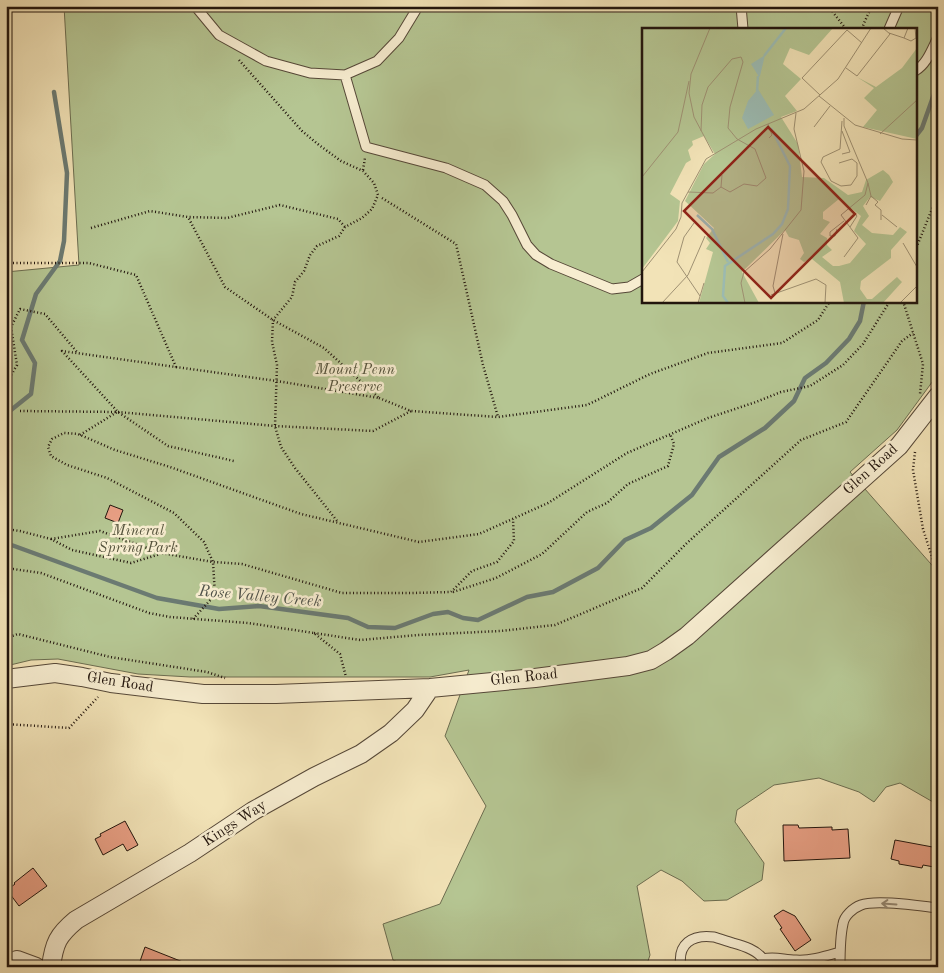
<svg xmlns="http://www.w3.org/2000/svg" width="944" height="973" font-family="'Old Standard TT',serif">
<rect width="100%" height="100%" fill="#f2e3b7"/>
<filter id="stains"><feTurbulence type="fractalNoise" baseFrequency=".004" numOctaves="4"/><feColorMatrix values="0 0 0 0 .2 0 0 0 0 .09 0 0 0 0 .02 0 0 0 .5 -.17"/></filter>
<radialGradient id="worn" r=".72"><stop offset=".6" stop-color="#630" stop-opacity="0"/><stop offset="1" stop-color="#630" stop-opacity=".3"/></radialGradient>
<path fill="#b5c592" stroke="#6c6d50" fill-rule="evenodd" d="M64 6H938V374L897 430 850 472 938 572V813L933 802 900 783 886 787 874 802 859 792 819 778 774 785 737 810 735 822 764 863 762 880 727 900 704 901 682 881 661 870 637 886 650 955 646 967H409L393 960 383 924 440 904 486 806 445 736 469 670 430 677H190L138 674 58 659 31 660 6 666V272L79 265ZM643 29H915V301H643Z"/>
<g fill="none" stroke-linecap="round" stroke-linejoin="round">
<path stroke="#6b7a72" stroke-width="4.5" d="M915 137 922 128 938 83
M6 414 31 394 35 363 22 340 36 294 60 261 64 241 67 173 54 92
M6 543 157 598 219 609 259 606 348 618 368 627 395 628 433 614 448 612 463 618 478 620 527 597 553 592 598 568 625 540 651 528 692 495 719 457 765 428 794 401 805 378 826 363 849 339 860 321 864 301"/>
</g>
<path fill="#e89f84" stroke="#22150d" d="M110 505 123 510 118 523 105 518Z
M125 821 138 845 127 851 123 844 103 855 95 839 101 836 100 834Z
M783 825H798L799 828 832 827V830L848 829 850 858 784 861Z
M895 840 938 848 934 867 923 865 922 868 899 864V861L891 859Z
M33 868 47 886 19 906 7 890 15 884 14 883Z
M783 910 795 916 811 940 795 951 780 929 782 928 774 916Z
M145 947 193 966V967H138Z"/>
<g fill="none" stroke-linecap="round" stroke-linejoin="round">
<defs>
<path id="lane" d="M195 6 219 35 266 61 310 73 345 75 377 61 399 38 416 10
M741 6 743 29
M889 29 899 6
M915 71C927 64 932 49 938 37
M345 75 366 147 446 168 485 185 503 201 512 215 527 245 536 255 551 264 612 289 629 287 643 279
M763 959C775 956 784 960 796 960 811 961 826 956 840 952
M681 967C677 944 692 934 714 937 720 939 727 941 733 943 744 946 757 950 763 959
M840 967C840 953 840 937 843 924 844 916 853 908 861 905 876 899 920 906 938 908"/>
<path id="street" d="M6 679 55 673 82 677 111 683 203 694H276L430 688 535 678 628 666 651 660 666 651 687 636 899 446 938 396
M17 960 36 967
M51 967C54 943 58 935 76 920L190 853 253 811 314 777 361 754 391 733 415 710 430 688"/>
</defs>
<use href="#lane" stroke="#564838" stroke-width="11"/>
<use href="#street" stroke="#564838" stroke-width="20"/>
<path stroke="#22150d" stroke-width="2.5" stroke-dasharray="1 2.5" stroke-linecap="butt" d="M828 6 846 29
M862 29 864 23 872 6
M239 60 302 131 319 145 341 161 363 171 374 183 378 195 372 209 362 218 345 227 339 236 317 246 310 255 304 271 295 282 292 297 273 320 272 342 277 365 275 426 281 447 295 468 338 522
M363 170 365 158
M382 198 456 244 483 365 498 417
M91 228 150 211 188 217 227 218 280 205 338 219 345 227
M915 251 938 194
M6 263H89L136 275 176 367 62 351 118 412 168 446 234 461
M903 301 923 364 920 394
M176 367 277 381 379 398 324 348 273 320 225 287 188 217
M6 384 17 365 11 327 20 309 45 314 77 352
M379 398 411 411 498 417 587 405 650 374 708 353 782 343 818 320 830 301
M20 411 118 412 275 426 373 431 411 411
M80 435 117 412
M915 452 913 470 923 529 938 576
M6 529 20 531 51 539 72 550 131 563 160 554
M51 539 100 531 161 553 213 562 242 564 342 593H412L451 592 472 571 497 562 514 541 513 519
M6 570 13 569 41 573 149 613 170 617 248 623 314 633 340 654 346 677
M453 592 496 578 542 554 587 512 607 503 628 484 668 466 674 444 670 434
M193 619 215 595 213 562 204 542 174 513 107 478 67 465 51 456 48 447 52 439 64 433 78 434 115 450 170 467 301 514 419 542 479 534 548 503 627 453 708 418 756 402 781 392 810 386 843 365 863 344 890 301
M314 633 360 640 418 635 500 631 555 625 642 588 687 543 801 440 846 422 902 341 913 333
M6 638 18 634 110 657 207 672 225 678
M6 724 69 728 98 697"/>
<use href="#lane" stroke="#f7edd0" stroke-width="9"/>
<use href="#street" stroke="#f7edd0" stroke-width="18"/>
</g>
<defs><path id="oneway-shaft" d="M-6 0H5M1.5-3L5.5 0L1.5 3" fill="none" stroke-width="1.6" stroke-linecap="round" stroke-linejoin="round" transform="scale(1.25)"/></defs>
<use stroke="#978c78" href="#oneway-shaft" transform="translate(889 904) rotate(-176)"/>
<g text-anchor="middle" dominant-baseline="central" stroke-width="5" stroke-linejoin="round" paint-order="stroke">
<g font-size="15" font-style="italic" fill="#55533c" stroke="#f7edd0">
<text x="355" y="370">Mount Penn<tspan x="355" dy="17">Preserve</tspan></text>
<text x="138" y="531">Mineral<tspan x="138" dy="17">Spring Park</tspan></text>
</g>
<g font-size="15" fill="#22150d" stroke="#f7edd0">
<text transform="translate(871 470) rotate(-42)">Glen Road</text>
<text transform="translate(524 678) rotate(-6)">Glen Road</text>
<text transform="translate(120 683) rotate(9)">Glen Road</text>
<text transform="translate(235 824) rotate(-33)">Kings Way</text>
</g>
<g font-size="16" font-style="italic" fill="#4d5048" stroke="#f7edd0">
<text transform="translate(260 597) rotate(5)">Rose Valley Creek</text>
</g>
</g>
<g transform="translate(642 28)">
<rect width="275" height="275" fill="#f2e3b7"/>
<path d="M0 0H191L167 27 148 20 141 36 159 51 143 68 155 83 139 89 156 116 160 149 182 150 206 167 220 164 224 152 241 142 247 147 251 154 238 173 228 169 221 178 227 188 220 197 230 205 251 207 258 199 265 204 249 222V230L219 253 218 261 225 271H230L255 249 260 254 241 275H202L198 254 170 231 162 234 158 231 162 225 157 212 147 209 143 202 100 244 117 275H57L71 224 64 221 68 215 64 210 72 200 43 173 62 136 73 126 62 108 50 113 51 117 46 122 49 132 44 135 28 166 38 173 36 193 0 241ZM197 171 219 188 212 203 224 216 208 235 197 238H191L180 229 190 222 185 217V210L178 206 188 194 181 191V184ZM275 20V111L221 99 235 82 222 70 232 60 215 49 234 59 260 40Z" fill="#b5c592" fill-rule="evenodd"/>
<path d="M123 27 118 48 117 49 109 36ZM116 61 132 87 106 101 100 90 106 73Z" fill="#9cbdb5"/>
<path fill="none" stroke="#9cbdb5" stroke-width="2.5" d="M122 28 144 0M115 63 116 48M55 187 70 201 86 234M86 275 81 268 83 238 131 206 140 196 146 181 148 138 129 100"/>
<path fill="none" stroke="#9f9173" stroke-width="1" d="M68 0 49 46 47 65 52 89 71 125M205 2 220 15M247 5 262 10 266 0M262 10 269 13 274 10 273 0M204 40 215 48 248 6 241 0M178 67 160 50 205 2M177 68 213 97 260 111 275 112M126 96 130 107 127 110M172 99 188 78M59 103 60 77 66 59 90 31 99 29 101 34 88 79 86 100 95 111 113 121 124 150 115 158 102 156 88 164 79 159M200 103 208 124 200 126M238 106 275 72M197 135 210 131 215 135V148L209 157 199 158 189 153 179 134 181 129 198 121 200 93M0 149 36 104 47 53M46 164 71 165 79 159 80 147M229 168 236 174 233 177 239 182V192M224 177 229 168 226 155M208 180 215 188 208 199M240 187 255 199M52 195 42 209 35 234 58 268M195 201 193 208H188V204L202 193M261 215 275 239M202 229 216 210 199 187 223 167 226 155 202 98V90M0 244 34 201 39 189 40 175 64 131 114 101 162 81 196 51 229 0M133 265 131 258 141 206M129 267 174 251 184 257 183 275M20 275 46 247 63 208M56 275 62 255M103 275 99 255 102 244 128 221 159 182 162 143 152 101 154 85M258 275 275 258"/>
<path fill="#8f2418" fill-opacity="0.15" stroke="#8f2418" stroke-width="2.5" d="M126 99 213 186 129 270 42 183Z"/>
<rect width="275" height="275" fill="none" stroke="#22150d" stroke-width="2.5"/>
</g>
<rect width="944" height="973" fill="none" stroke="#f2e3b7" stroke-width="25"/>
<rect x="8" y="8" width="929" height="958" fill="none" stroke="#22150d" stroke-width="2.5"/>
<rect x="12" y="12" width="919" height="948" fill="none" stroke="#22150d"/>
<rect width="100%" height="100%" filter="url(#stains)"/>
<rect width="100%" height="100%" fill="url(#worn)"/>
</svg>
